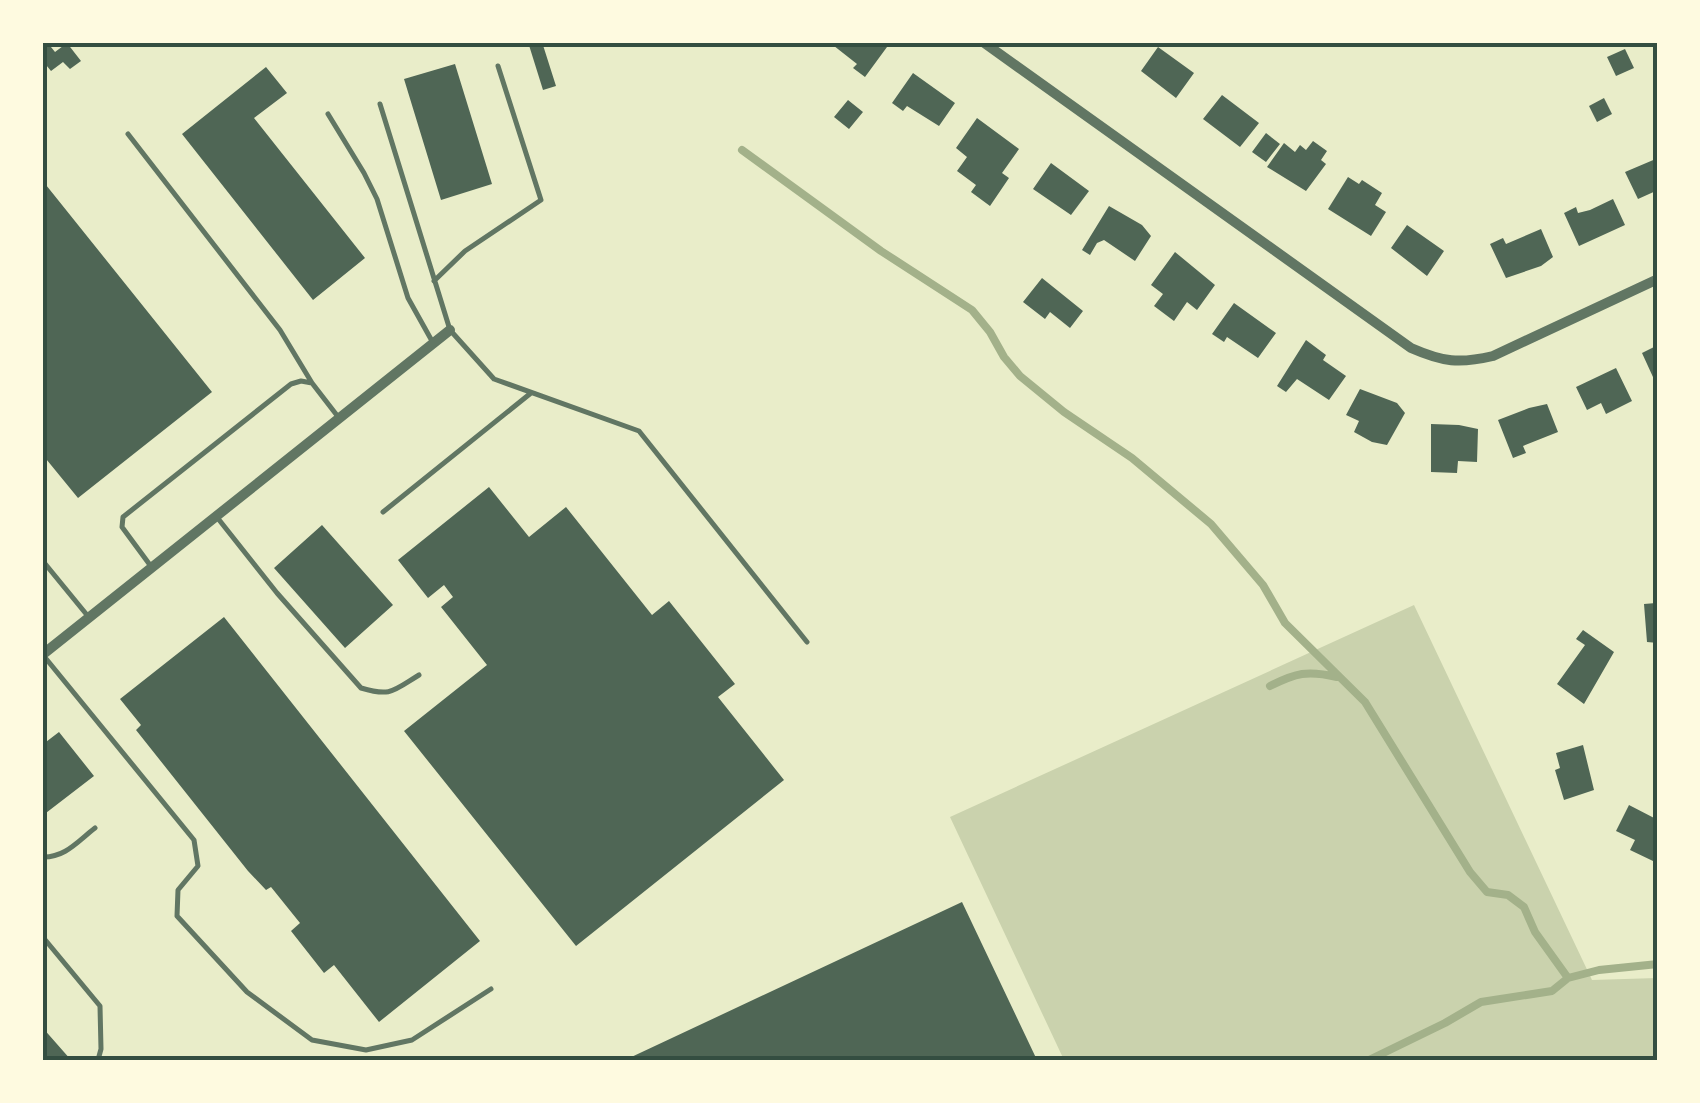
<svg xmlns="http://www.w3.org/2000/svg" width="1700" height="1103" font-family="Signika,sans-serif">
<rect width="100%" height="100%" fill="#e9edc9"/>
<path fill="#cad2ad" d="M1414 605 1592 980 1657 978V1060H1064L950 817Z"/>
<g fill="none" stroke-linecap="round" stroke-linejoin="round">
<path stroke="#a3b18a" stroke-width="8" d="M742 150 881 251 972 310 990 332 1004 357 1020 376 1064 412 1132 458 1211 524 1263 585 1285 623 1365 702 1470 872 1487 892 1508 895 1524 907 1535 932 1568 978
M1270 686C1296 673 1307 670 1337 677
M1369 1060 1445 1023 1481 1002 1552 991 1568 978 1599 970 1658 964"/>
</g>
<path fill="#4f6655" d="M42 42H47L55 52 67 43 81 61 70 69 63 62 51 71 42 60Z
M528 42H542L556 86 543 90Z
M829 42H880L887 47 865 77 853 68 857 64Z
M1158 47 1194 73 1176 98 1141 71Z
M1625 49 1634 68 1616 76 1607 57Z
M455 64 492 184 441 200 404 79Z
M266 67 287 93 254 118 365 258 313 300 182 134Z
M913 73 955 103 939 126 907 106 903 111 892 103Z
M1222 95 1259 123 1240 147 1203 119Z
M1604 98 1612 114 1597 122 1589 106Z
M848 100 863 112 849 129 834 117Z
M977 118 1019 149 1002 173 1009 178 990 206 971 192 976 185 957 171 967 157 956 148Z
M1266 133 1280 144 1266 162 1252 152Z
M1313 141 1327 151 1321 160 1326 164 1306 191 1267 167 1284 143 1295 152 1300 145 1306 150Z
M1658 158V190L1638 199 1625 172Z
M1051 163 1089 191 1071 215 1033 189Z
M1348 177 1359 184 1362 180 1382 193 1375 205 1386 212 1371 236 1328 209Z
M42 180 212 392 78 498 42 454Z
M1613 199 1625 225 1579 246 1564 213 1576 207 1578 213 1590 210Z
M1109 206 1142 225 1151 236 1135 261 1104 240 1097 243 1090 255 1082 250Z
M1407 225 1444 251 1427 276 1391 248Z
M1541 229 1553 257 1541 266 1506 278 1490 244 1503 238 1506 244Z
M1175 252 1215 285 1197 310 1187 302 1174 321 1154 306 1163 294 1151 285Z
M1042 278 1083 311 1070 328 1050 312 1045 319 1023 302Z
M1234 303 1276 333 1258 358 1227 337 1224 342 1212 334Z
M1306 340 1326 355 1323 360 1346 376 1329 400 1297 379 1286 392 1277 386Z
M1658 345V388L1642 353Z
M1616 368 1632 401 1606 414 1601 403 1587 410 1576 387Z
M1360 389 1397 403 1405 413 1387 445 1372 442 1354 432 1359 421 1346 415Z
M1547 404 1558 432 1523 446 1526 453 1513 458 1498 420 1529 408Z
M1431 424 1459 425 1478 429 1477 462 1458 461 1457 473 1431 472Z
M489 487 529 537 566 507 652 615 669 601 735 684 718 697 784 780 576 946 404 731 487 665 441 607 453 597 444 585 428 598 398 560Z
M322 525 393 605 345 648 274 568Z
M1656 603 1658 643 1647 642 1644 604Z
M224 617 480 941 379 1022 334 965 324 973 291 931 300 923 271 887 266 890 248 871 136 730 141 725 120 699Z
M1583 630 1614 652 1584 704 1557 684 1585 645 1576 639Z
M59 732 94 776 42 816V745Z
M1583 745 1594 790 1564 800 1555 770 1560 768 1556 753Z
M1629 805 1658 820V852L1653 861 1630 850 1635 840 1616 831Z
M962 902 1037 1060H625Z
M42 1027 71 1060H42Z"/>
<g fill="none" stroke-linecap="round" stroke-linejoin="round">
<path stroke="#617663" stroke-width="5" d="M380 104 450 330 494 379 639 431 807 642
M328 114 364 173 377 199 408 298 432 341
M128 134 280 330 312 383
M434 281 465 251 541 200 498 66
M383 512 531 393
M216 516 277 593 361 688C391 697 393 691 419 675
M42 560 87 615
M150 565 122 527 123 517 291 384 301 381 312 383 339 418
M43 655 194 840 198 866 178 890 177 916 247 992 312 1040 366 1050 412 1040 491 989
M42 857C65 858 78 841 95 828
M42 936 100 1006 101 1049 98 1060"/>
<path stroke="#617663" stroke-width="10" d="M983 42 1411 348C1443 362 1459 364 1493 356L1658 279
M42 655 450 330"/>
</g>
<rect width="1700" height="1103" fill="none" stroke="#fefae0" stroke-width="90"/>
<rect x="45" y="45" width="1610" height="1013" fill="none" stroke="#344e41" stroke-width="4"/>
</svg>
